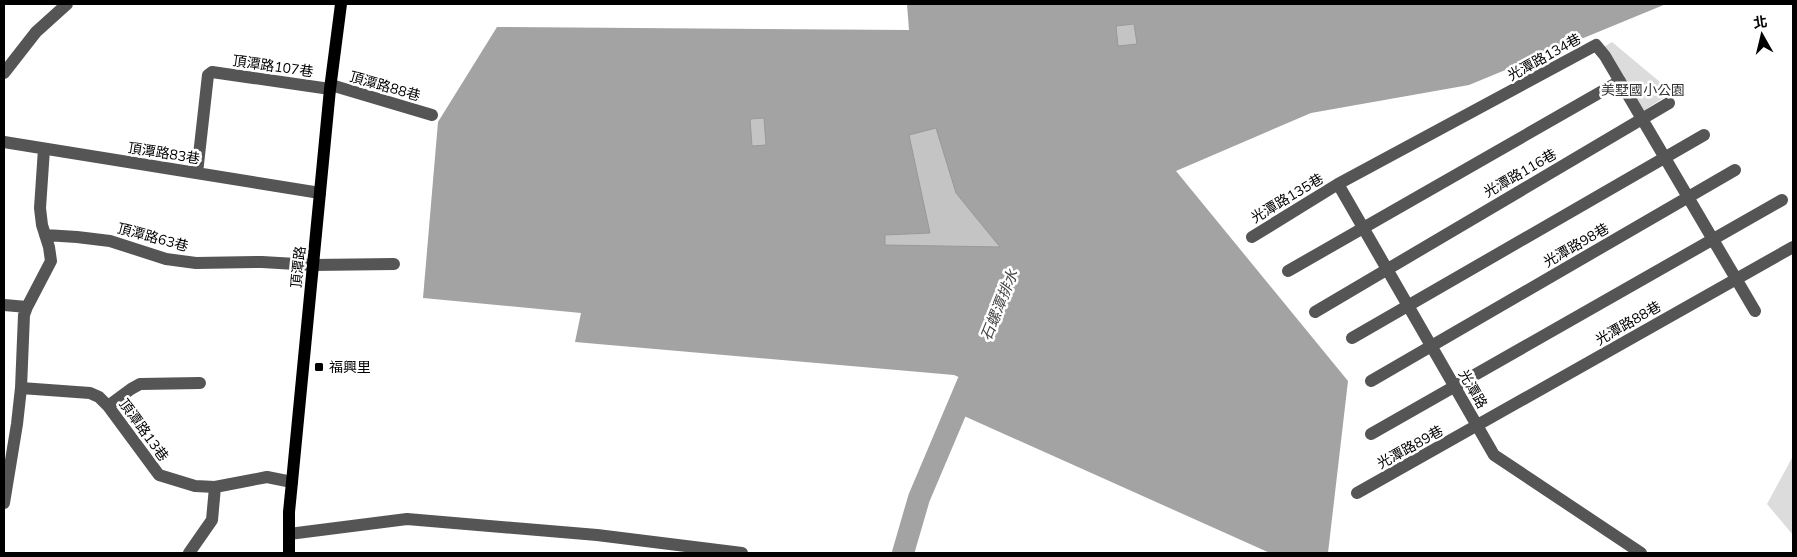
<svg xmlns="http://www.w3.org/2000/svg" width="1797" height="557" font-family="Mulish,'Noto Sans TC',sans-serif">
<rect width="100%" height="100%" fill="#fff"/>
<path fill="#dcdcdc" d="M1612 42 1672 92 1639 114 1599 50Z
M1793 456V535L1767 504Z"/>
<path fill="#a3a3a3" d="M907 4H1666L1469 85 1311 113 1176 171 1348 381 1328 553H1270L964 416 977 385 954 375 575 342 581 313 423 298 438 122 497 27 909 30Z"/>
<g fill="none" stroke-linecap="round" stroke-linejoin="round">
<path stroke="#a3a3a3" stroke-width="22" d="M903 553 919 498 980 354"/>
</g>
<path fill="#c4c4c4" stroke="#999" d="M1134 24 1137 44 1118 46 1116 26Z
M764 118 766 145 752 146 750 119Z
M936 128 956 193 1000 247 885 245V235L930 233 909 135Z"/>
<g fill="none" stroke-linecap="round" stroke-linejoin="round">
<path stroke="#555" stroke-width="12" d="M4 73 36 32 67 4
M331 85 432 115
M4 142 320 193
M197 173 208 75 212 72 330 89
M1338 184 1494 455 1641 553
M45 235 77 237 110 241 166 259 196 263 262 262 313 265 394 264
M1252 237 1338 184 1596 45 1605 56 1755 311
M1288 271 1620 81
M4 305 27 307
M1315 312 1669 103
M1352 338 1704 135
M1371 381 1735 170
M21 388 90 393 99 397 108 406 159 475 195 486 215 487 267 477 292 482
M108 406 131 389 140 384 200 383
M1371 434 1782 200
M1357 493 1793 247
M4 503 17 424 21 388 24 315 27 307 51 261 49 247 42 225 40 208 44 149
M289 534 407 519 597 535 742 553
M189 553 212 520 215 487"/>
<path stroke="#000" stroke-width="12" d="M289 553V512L292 482 330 89 341 4"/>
</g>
<rect fill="#000" stroke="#fff" stroke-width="2" x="314" y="362" width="10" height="10" rx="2.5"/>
<g text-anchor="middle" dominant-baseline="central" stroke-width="5" stroke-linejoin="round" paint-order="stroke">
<g font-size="14" fill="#000" stroke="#fff">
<text transform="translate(1544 57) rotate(-29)">光潭路134巷</text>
<text transform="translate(273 66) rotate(8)">頂潭路107巷</text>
<text transform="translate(385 86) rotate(16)">頂潭路88巷</text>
<text transform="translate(164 153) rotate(9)">頂潭路83巷</text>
<text transform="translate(1520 173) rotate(-30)">光潭路116巷</text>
<text transform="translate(1287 198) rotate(-31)">光潭路135巷</text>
<text transform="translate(153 237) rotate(15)">頂潭路63巷</text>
<text transform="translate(1576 245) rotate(-30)">光潭路98巷</text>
<text transform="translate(298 267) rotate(-84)">頂潭路</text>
<text transform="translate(1628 323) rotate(-30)">光潭路88巷</text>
<text transform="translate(1473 389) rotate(60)">光潭路</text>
<text transform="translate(144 430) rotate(54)">頂潭路13巷</text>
<text transform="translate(1410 447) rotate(-29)">光潭路89巷</text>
</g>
<g font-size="14" fill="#333" stroke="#fff">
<text x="1643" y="90">美墅國小公園</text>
</g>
<g font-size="14" fill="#000" stroke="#fff" text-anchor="start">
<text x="329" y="367">福興里</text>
</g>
<g font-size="15" font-style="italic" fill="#444" stroke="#fff">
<text transform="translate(999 305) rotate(-68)">石螺潭排水</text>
</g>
</g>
<rect width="1797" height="557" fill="none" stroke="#000000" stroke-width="10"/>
<g transform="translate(1762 35) rotate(352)" stroke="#ffffff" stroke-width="4" paint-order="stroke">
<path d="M0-4L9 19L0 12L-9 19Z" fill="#000000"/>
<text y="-8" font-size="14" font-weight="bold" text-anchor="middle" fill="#000000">北</text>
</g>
</svg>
